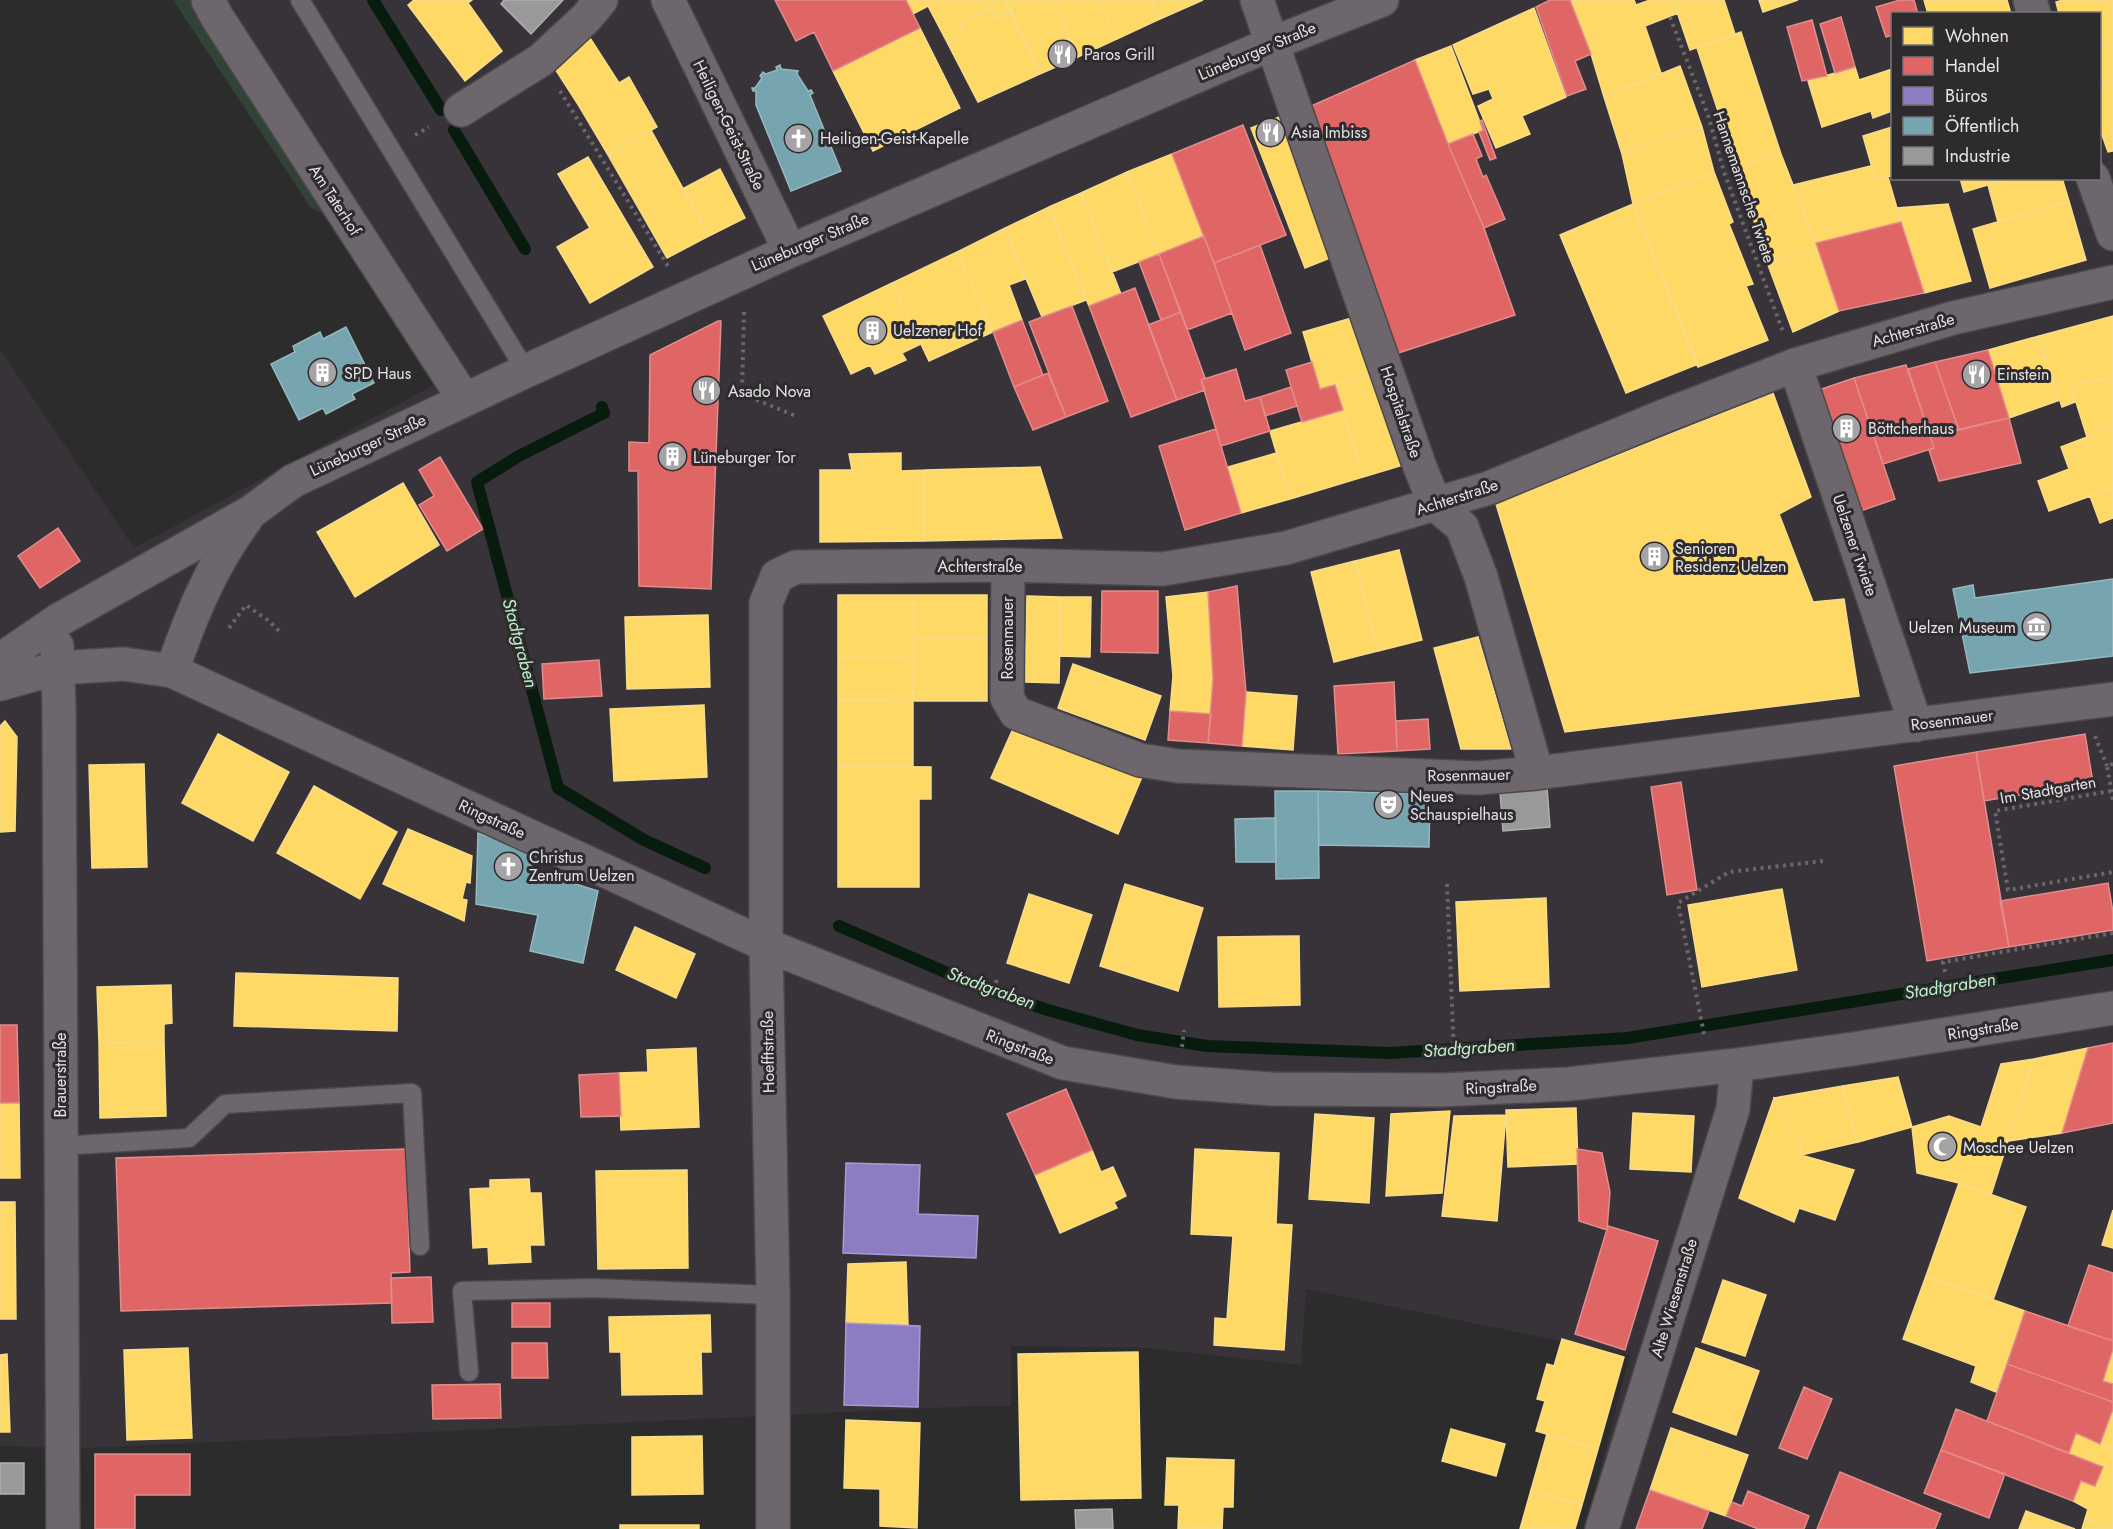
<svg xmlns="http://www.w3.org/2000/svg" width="2113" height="1529" font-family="Jost,sans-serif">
<rect width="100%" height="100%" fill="#2d2c2d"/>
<path fill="#383239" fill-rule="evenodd" d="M221 0H2113V1529H1585L1630 1355 1306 1289 1301 1365 1147 1348 1011 1346V1406H974L86 1448 0 1446V349L134 548 460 371ZM1892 14H2100V178H1892Z"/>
<path fill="#324236" d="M173 0H201L328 212H320L311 208Z"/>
<path fill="#ffd966" stroke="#f7dc8c" stroke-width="1.5" d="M414 0H472L468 3 502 51 465 81 408 5Z
M906 0H1005L1011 10 995 18 991 8 960 22 964 35 948 44 928 6 913 14Z
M1005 0H1053L1078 57 1040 74Z
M1053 0H1099L1117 39 1078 57Z
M1099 0H1151L1160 19 1117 39Z
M1151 0H1203L1160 19Z
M1570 0H1634L1636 5 1650 0H1673L1678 13 1645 26 1661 73 1604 97 1591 54Z
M1673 0H1724L1735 34 1690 50Z
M1759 0H1798L1763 12Z
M1924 0H2007L2011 14H1928Z
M2063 0H2113V44L2100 48V14H2059L2056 2Z
M991 8 995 18 1011 10 1040 74 978 102 948 44 964 35 960 22Z
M1534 8 1566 97 1522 116 1530 134 1496 148 1478 106 1493 99 1489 89 1473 94 1453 45Z
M920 28 960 108 873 151 833 71Z
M1741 32 1781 154 1737 168 1697 48Z
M590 38 619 83 629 77 657 127 608 155 579 106 550 61Z
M2113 44V81L2100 86V48Z
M1451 46 1483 130 1448 144 1415 60Z
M1680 66 1702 127 1622 154 1604 97Z
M1855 67 1859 80 1892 69V111L1873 118 1871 111 1822 127 1808 81Z
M2113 81V151L2108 152 2100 129V86Z
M1282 116 1335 256 1305 268 1251 128Z
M1702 127 1714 172 1633 204 1622 154Z
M1892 127V176L1875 178 1863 136Z
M651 130 709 236 667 258 608 155Z
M1172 154 1204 236 1159 254 1127 172Z
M1781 154 1818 249 1768 265 1737 168Z
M588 157 653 267 590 303 557 247 590 228 558 174Z
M1871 166 1875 178 1888 177 1901 222 1816 243 1793 185Z
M720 169 745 218 709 236 684 188Z
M1127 172 1159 254 1112 272 1081 193Z
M1714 172 1733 222 1729 224 1753 284 1746 286 1768 340 1698 367 1633 204Z
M1960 178H2011L1964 192Z
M2011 178H2062L2069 201 1998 222 1988 185Z
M1081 193 1121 294 1089 306 1049 207Z
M2069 201 2086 260 1990 288 1973 229Z
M1633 204 1698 364 1626 393 1560 235Z
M1948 204 1971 281 1924 293 1897 208Z
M1049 207 1086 300 1042 317 1005 228Z
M1005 228 1025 279 1009 285 1022 320 993 332 957 252Z
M1818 249 1839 311 1793 332 1768 265Z
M957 252 993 332 929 361 892 283Z
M892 283 921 344 902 353 906 360 875 374 870 365 851 374 823 316Z
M2113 316V377L2071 386 2075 402 2062 407 2039 336Z
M1355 317 1371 374 1320 389 1303 332Z
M2039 336 2060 400 2009 418 1988 350Z
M1371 374 1403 465 1363 477 1335 385Z
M2113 377V427L2087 437 2071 386Z
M1773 393 1811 497 1779 514 1813 602 1844 599 1859 696 1565 732 1496 504Z
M1343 410 1363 477 1290 499 1270 431Z
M2113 427V488L2049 511 2038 481 2069 469 2061 447Z
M901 453V471L925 470 924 541 820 542V470H852L849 454Z
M1276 453 1290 499 1241 513 1228 467Z
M1040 467 1062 538 924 541 925 470Z
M403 483 439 545 355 597 317 532Z
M2113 488V518L2100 523 2090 496Z
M1399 550 1422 640 1378 651 1355 561Z
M1355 561 1378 651 1334 662 1311 572Z
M1208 592 1213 679 1211 714 1170 711 1173 676 1166 597Z
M838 595H914V658L838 657Z
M914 595H987V639H914Z
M1027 596 1061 597 1059 683 1025 682Z
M1061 597H1091L1090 657 1060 656Z
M708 615 710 687 627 689 625 617Z
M1478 637 1511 749H1461L1434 648Z
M914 639H987V701H913Z
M838 657 914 658 913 701 838 700Z
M1073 664 1161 696 1145 740 1058 708Z
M1246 692 1297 696 1293 750 1242 746Z
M838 700 913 701V767L838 766Z
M704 705 707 777 614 781 610 709Z
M5 721 17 737 15 831 0 832V726Z
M1016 722 1142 777 1118 834 991 778Z
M218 734 289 772 253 841 182 803Z
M144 764 147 867 92 868 89 765Z
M838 766 931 767V799H919V887H838Z
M314 786 397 832 360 899 277 853Z
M408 829 472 856 470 883 466 882 462 899 467 900 464 921 383 884Z
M1125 884 1203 908 1178 991 1100 966Z
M1782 889 1797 970 1702 987 1688 905Z
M1029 894 1092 915 1069 983 1007 963Z
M1546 898 1549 987 1460 991 1456 902Z
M635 927 695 954 676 998 616 970Z
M1299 936 1300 1005 1219 1007 1218 937Z
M236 973 398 978 397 1031 234 1026Z
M171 985 172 1023 164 1024V1042L99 1043 97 987Z
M164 1042 166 1116 100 1118 99 1043Z
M696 1048 699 1127 621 1130 619 1073 648 1072 647 1050Z
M2088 1048 2062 1133 2008 1141 2034 1059Z
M2034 1059 1991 1195 1959 1183 1917 1173 1912 1127 1949 1116 1981 1127 2001 1064Z
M1898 1077 1912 1127 1858 1142 1842 1086Z
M1842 1086 1858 1142 1801 1155 1800 1144 1774 1098Z
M1774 1098 1800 1144 1801 1155 1854 1170 1835 1220 1799 1208 1794 1222 1739 1198Z
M0 1103H19L20 1178H0Z
M1576 1108 1578 1164 1508 1167 1506 1110Z
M1450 1111 1442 1193 1386 1196 1391 1114Z
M1633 1113 1694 1116 1691 1172 1630 1169Z
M1315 1114 1374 1118 1369 1203 1309 1199Z
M1506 1115 1497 1221 1442 1216 1454 1116Z
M1195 1149 1279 1153 1276 1224 1292 1225 1284 1350 1214 1345 1215 1318 1227 1319 1233 1236 1191 1234Z
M1092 1150 1101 1172 1113 1167 1126 1196 1114 1202 1117 1208 1060 1233 1035 1175Z
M687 1170 688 1268 598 1269 596 1171Z
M529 1179 530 1193H541L544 1245H530L531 1262 489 1264 488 1247 473 1248 470 1189 490 1188V1180Z
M1959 1183 2026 1207 1993 1300 1926 1276Z
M0 1202H15L16 1319H0Z
M2113 1210V1248L2102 1245Z
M906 1262 908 1325 846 1323 848 1264Z
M1926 1276 2025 1311 1996 1392 1971 1382 1976 1366 1903 1339Z
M1723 1280 1766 1295 1745 1356 1702 1342Z
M710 1315 711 1352H701L702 1394 622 1395 621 1352H610L609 1317Z
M1562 1339 1624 1357 1598 1449 1536 1431 1545 1401 1537 1399 1547 1364 1554 1366Z
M188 1348 192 1438 127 1440 124 1350Z
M1696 1348 1759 1371 1736 1435 1673 1412Z
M2113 1349V1384L2103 1381Z
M1138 1352 1141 1498 1021 1500 1018 1354Z
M7 1354 10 1432H0V1355Z
M2113 1409V1449L2100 1444Z
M846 1420 920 1423 917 1528 880 1526V1489L844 1488Z
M1671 1428 1748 1455 1726 1516 1650 1490Z
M1451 1429 1505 1444 1496 1476 1442 1461Z
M2076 1433 2113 1449V1529L2085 1519 2088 1509 2073 1501 2081 1481 2095 1486 2103 1467 2069 1453Z
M1547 1434 1598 1449 1582 1505 1531 1490Z
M702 1436 703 1494 632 1495V1437Z
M1167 1458 1234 1460 1233 1507H1223L1222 1529H1178L1179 1505H1165Z
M1531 1490 1582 1505 1575 1529H1520Z
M2026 1511 2075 1529H2019Z
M2085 1519 2113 1529H2082Z
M620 1525H699V1529H620Z"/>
<path fill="#e06666" stroke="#e28c8c" stroke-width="1.5" d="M775 0H906L920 28 833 71 814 32 796 41Z
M1550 0H1570L1591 54 1575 61 1586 89 1567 96 1536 7Z
M1900 0H1914L1918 14H1892V35L1886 37 1876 7Z
M1841 17 1855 67 1835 73 1820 24Z
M1812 20 1827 76 1802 81 1787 27Z
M1415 60 1448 144 1484 228 1515 315 1383 358 1300 111Z
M1482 120 1496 158 1490 160 1479 132 1483 130 1480 121Z
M1243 125 1286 235 1214 263 1172 154Z
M1473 134 1482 156 1476 159 1483 177 1486 175 1505 219 1484 228 1448 144Z
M1901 222 1924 293 1839 311 1816 243Z
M1204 236 1232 313 1187 330 1159 254Z
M1260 245 1291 333 1245 350 1214 263Z
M1159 254 1181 312 1161 320 1139 262Z
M1135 288 1177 400 1131 417 1089 306Z
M1072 306 1108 401 1066 417 1029 322Z
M1181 312 1205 378 1201 380 1205 390 1177 400 1148 325Z
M1022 320 1043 375 1014 387 993 332Z
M718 321H721L711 589 639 586 638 471H629V442L649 443 650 355Z
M1988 350 2009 418 1959 430 1935 362Z
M1312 362 1320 389 1335 385 1343 410 1302 422 1286 370Z
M1935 362 1959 430 1930 436 1908 369Z
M1906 365 1934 448 1883 464 1854 378Z
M1236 369 1245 401 1260 397 1270 431 1221 446 1201 380Z
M1048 373 1066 417 1033 430 1014 387Z
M1854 378 1895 499 1852 514 1810 393Z
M1291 387 1297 406 1265 416 1260 397Z
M2009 418 2021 463 1939 481 1929 450 1934 448 1930 436Z
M1216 429 1241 513 1185 530 1159 446Z
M440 457 483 529 447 551 419 505 434 496 419 470Z
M58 528 80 561 40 588 18 556Z
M1237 586 1246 692 1242 746 1208 743 1213 679 1208 592Z
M1102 591H1158V653L1101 652Z
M599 660 602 696 544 699 542 664Z
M1394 682 1397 751 1338 754 1334 686Z
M1170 711 1211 714 1208 743 1168 740Z
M1428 719 1430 749 1397 751 1396 721Z
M2085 734 2093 783 1984 801 1976 752Z
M1976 752 2009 947 1927 961 1894 766Z
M1681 782 1697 890 1667 895 1651 787Z
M2108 883 2113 912V930L2009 947 2000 901Z
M0 1025H17L19 1103H0Z
M2113 1043V1123L2062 1133 2088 1048Z
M619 1073 621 1116 581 1117 579 1075Z
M1066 1089 1092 1150 1035 1175 1007 1114Z
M406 1149 410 1272 391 1273 392 1303 121 1311 116 1158Z
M1577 1149 1602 1153 1610 1192 1607 1230 1579 1221Z
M1608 1226 1658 1241 1625 1350 1575 1334Z
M2089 1265 2113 1273V1341L2068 1326Z
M431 1277 433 1322 392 1323 391 1278Z
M512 1303H550V1327H512Z
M2025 1311 2113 1341V1349L2103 1381 2113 1384V1402L2007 1364Z
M512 1343H547L548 1378H512Z
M2007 1364 2113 1402V1409L2100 1444 2076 1433 2069 1453 1987 1421Z
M500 1384 501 1418 433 1419 432 1385Z
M1804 1387 1832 1399 1807 1459 1779 1448Z
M1956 1409 2103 1467 2095 1486 2081 1481 2073 1501 1941 1450Z
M1941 1450 2005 1474 1989 1518 1924 1493Z
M95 1454H190V1495H135V1529H95Z
M1840 1472 1941 1514 1935 1529H1817Z
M1650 1490 1709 1511 1702 1529H1636Z
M1748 1491 1809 1516 1804 1529H1758L1726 1516 1732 1502 1742 1506Z"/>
<path fill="#8e7cc3" stroke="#a89bcd" stroke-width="1.5" d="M846 1163 920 1165 918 1214 978 1216 976 1258 843 1253Z
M846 1323 920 1326 918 1407 844 1405Z"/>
<path fill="#76a5af" stroke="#97b8bf" stroke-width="1.5" d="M780 65 781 69 798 71 797 74 808 91 811 90 813 93 810 95 841 171 791 191 756 105V91H753L752 88H755L762 78 760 76 763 72 766 74 777 70 776 67Z
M346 327 374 383 352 394 355 399 326 414 323 408 299 420 271 364 295 352 293 346 320 332 323 339Z
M2113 579V656L1970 673 1953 589 1973 585 1975 598Z
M1275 791H1318L1319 878 1276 879Z
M1318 791 1430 794 1429 847 1319 845Z
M1276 818V862H1236L1235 819Z
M478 833 534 852 531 870 598 891 583 963 530 951 538 915 476 904Z"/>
<path fill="#999" stroke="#b0afb0" stroke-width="1.5" d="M504 0H563L531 34 501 4Z
M1547 787 1550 827 1503 831 1500 792Z
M0 1463H24V1494H0Z
M1112 1509 1113 1529H1076L1075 1510Z"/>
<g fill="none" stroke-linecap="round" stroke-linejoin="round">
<path stroke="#071c0c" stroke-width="12" d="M373 0 441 110
M454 130 525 249
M602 407 604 413 519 456 477 482 558 788 644 840 705 868
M839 926 982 988 1051 1011 1137 1035 1207 1046 1390 1053 1627 1038 2113 960"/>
<defs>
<path id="lane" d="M300 0 526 371
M60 1146 189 1138 225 1104 412 1093 420 1246
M469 1372 462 1291 593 1288 773 1295"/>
<path id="street" d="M208 0 217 17 464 399
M668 0 790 251
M1257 0 1420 467 1435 504 1462 527 1481 577 1537 773
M2030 0 2034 14
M461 110 541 60 586 18 601 0
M2093 178 2113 234
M1795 365 1916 725
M1008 565 1007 698 1016 713 1140 760 1178 766 1478 778 1537 773 2113 699
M57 646 59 708 63 1529
M0 660 57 621 251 512 293 481 526 371 790 251 1271 44 1382 0
M172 671C191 616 211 566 246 519
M0 684 57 668 124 664 172 671 766 945 1063 1063 1176 1082 1273 1089 1441 1090 1569 1084 1737 1065 1853 1049 2113 1008
M773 1529V1295L766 945V603L777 576 796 567 1008 565 1163 569 1286 548 1489 488 1664 416 1795 365 1953 318 2113 282
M1602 1529 1733 1109 1737 1065"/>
</defs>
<use href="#lane" stroke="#4a494a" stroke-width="21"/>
<use href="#street" stroke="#4a494a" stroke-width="36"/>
<path stroke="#6a666a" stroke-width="4" stroke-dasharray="3 4.5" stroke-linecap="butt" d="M1670 17 1708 115 1724 172 1783 332
M560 91 668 266
M415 135 429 127
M744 312 742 394 796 416
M229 628 246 605 269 621 279 631
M2095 736 2107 766
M2113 764 2107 766 2113 800
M2111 791 1995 811 2008 890 2113 872
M1447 884 1454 1054
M1945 972 1943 962 2113 933
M991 997 997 979
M1704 1034 1678 903 1729 872 1823 861
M1182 1047 1184 1030"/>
<use href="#lane" stroke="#6d666d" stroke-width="18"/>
<use href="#street" stroke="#6d666d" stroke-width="33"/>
</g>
<defs>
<symbol id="restaurant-disc" viewBox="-11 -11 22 22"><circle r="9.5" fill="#a5a3a5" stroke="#2e2b2e"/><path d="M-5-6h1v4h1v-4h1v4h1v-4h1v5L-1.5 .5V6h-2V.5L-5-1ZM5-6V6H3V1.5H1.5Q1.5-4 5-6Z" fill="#fff"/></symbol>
<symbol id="church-disc" viewBox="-11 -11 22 22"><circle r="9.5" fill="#a5a3a5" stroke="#2e2b2e"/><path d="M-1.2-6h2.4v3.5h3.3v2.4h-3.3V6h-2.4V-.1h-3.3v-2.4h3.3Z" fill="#fff"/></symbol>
<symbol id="building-disc" viewBox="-11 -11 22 22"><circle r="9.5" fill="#a5a3a5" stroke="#2e2b2e"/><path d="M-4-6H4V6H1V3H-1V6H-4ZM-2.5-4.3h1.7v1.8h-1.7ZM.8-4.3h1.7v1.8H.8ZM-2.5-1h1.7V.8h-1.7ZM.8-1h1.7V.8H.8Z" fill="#fff"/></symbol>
<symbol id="museum-disc" viewBox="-11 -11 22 22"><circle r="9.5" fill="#a5a3a5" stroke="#2e2b2e"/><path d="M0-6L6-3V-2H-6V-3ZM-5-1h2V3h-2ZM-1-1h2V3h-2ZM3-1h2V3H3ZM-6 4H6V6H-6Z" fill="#fff"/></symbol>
<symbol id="theatre-disc" viewBox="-11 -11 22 22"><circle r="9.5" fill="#a5a3a5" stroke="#2e2b2e"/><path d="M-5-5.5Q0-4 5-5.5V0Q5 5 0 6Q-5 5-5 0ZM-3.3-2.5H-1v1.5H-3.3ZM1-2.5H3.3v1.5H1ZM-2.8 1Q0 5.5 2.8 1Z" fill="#fff"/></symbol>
<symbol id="mosque-disc" viewBox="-11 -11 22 22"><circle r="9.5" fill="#a5a3a5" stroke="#2e2b2e"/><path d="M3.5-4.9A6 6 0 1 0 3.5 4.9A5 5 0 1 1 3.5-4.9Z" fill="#fff"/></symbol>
</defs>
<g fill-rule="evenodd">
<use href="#restaurant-disc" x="1046" y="38" width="33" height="33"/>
<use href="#restaurant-disc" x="1254" y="116" width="33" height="33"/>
<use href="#church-disc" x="782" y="122" width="33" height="33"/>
<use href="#building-disc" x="856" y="314" width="33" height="33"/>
<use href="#building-disc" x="306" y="356" width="33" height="33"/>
<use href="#restaurant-disc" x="1960" y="358" width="33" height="33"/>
<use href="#restaurant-disc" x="690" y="374" width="33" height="33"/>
<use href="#building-disc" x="1830" y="412" width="33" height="33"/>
<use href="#building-disc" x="656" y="440" width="33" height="33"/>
<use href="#building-disc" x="1638" y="540" width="33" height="33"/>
<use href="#museum-disc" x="2020" y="610" width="33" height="33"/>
<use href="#theatre-disc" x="1372" y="788" width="33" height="33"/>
<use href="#church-disc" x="492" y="850" width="33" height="33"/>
<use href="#mosque-disc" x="1926" y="1130" width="33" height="33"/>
</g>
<g text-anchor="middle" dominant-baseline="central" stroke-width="6" stroke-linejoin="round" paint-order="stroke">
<g font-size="16" fill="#e5e3e5" stroke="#2e2b2e">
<text transform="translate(1257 51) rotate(-23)">Lüneburger Straße</text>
<text transform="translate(729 125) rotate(64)">Heiligen-Geist-Straße</text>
<text transform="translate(1744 187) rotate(71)">Hannemannsche Twiete</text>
<text transform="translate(335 200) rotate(57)">Am Taterhof</text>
<text transform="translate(810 242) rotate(-23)">Lüneburger Straße</text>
<text transform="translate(1913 330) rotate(-16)">Achterstraße</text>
<text transform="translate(1401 412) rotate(71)">Hospitalstraße</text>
<text transform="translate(368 445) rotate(-25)">Lüneburger Straße</text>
<text transform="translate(1457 497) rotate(-18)">Achterstraße</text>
<text transform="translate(1855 545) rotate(71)">Uelzener Twiete</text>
<text x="980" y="566">Achterstraße</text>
<text transform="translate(1007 638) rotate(-90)">Rosenmauer</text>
<text transform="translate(1952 720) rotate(-7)">Rosenmauer</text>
<text transform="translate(1469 775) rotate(-1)">Rosenmauer</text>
<text transform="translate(2048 790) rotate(-10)">Im Stadtgarten</text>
<text transform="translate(492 819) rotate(25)">Ringstraße</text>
<text transform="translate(1983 1029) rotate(-9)">Ringstraße</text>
<text transform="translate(1020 1047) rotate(21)">Ringstraße</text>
<text transform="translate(768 1052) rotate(-91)">Hoefftstraße</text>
<text transform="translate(60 1075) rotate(-90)">Brauerstraße</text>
<text transform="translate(1501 1087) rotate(-3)">Ringstraße</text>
<text transform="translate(1674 1298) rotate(-73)">Alte Wiesenstraße</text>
</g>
<g font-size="16" fill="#e5e3e5" stroke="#2e2b2e" text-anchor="start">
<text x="1084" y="54">Paros Grill</text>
<text x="1291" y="132">Asia Imbiss</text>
<text x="820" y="138">Heiligen-Geist-Kapelle</text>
<text x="893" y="330">Uelzener Hof</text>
<text x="344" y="373">SPD Haus</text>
<text x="1997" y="374">Einstein</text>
<text x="728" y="391">Asado Nova</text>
<text x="1868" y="428">Böttcherhaus</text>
<text x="693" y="457">Lüneburger Tor</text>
<text x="1675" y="548">Senioren<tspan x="1675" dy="18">Residenz Uelzen</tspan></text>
<text x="2016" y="627" text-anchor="end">Uelzen Museum</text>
<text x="1410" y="796">Neues<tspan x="1410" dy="18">Schauspielhaus</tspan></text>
<text x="529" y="857">Christus<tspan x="529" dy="18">Zentrum Uelzen</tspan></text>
<text x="1963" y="1147">Moschee Uelzen</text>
</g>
<g font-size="18" font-style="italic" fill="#bdefc7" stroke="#2e2b2e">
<text transform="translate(520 643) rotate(75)">Stadtgraben</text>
<text transform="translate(1950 986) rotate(-9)">Stadtgraben</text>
<text transform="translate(991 988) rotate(20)">Stadtgraben</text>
<text transform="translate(1469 1048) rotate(-4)">Stadtgraben</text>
</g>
</g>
<rect x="1891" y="12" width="210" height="168" fill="#2e2b2e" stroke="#777577" stroke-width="1.5"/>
<rect x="1903" y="27" width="30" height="18" fill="#ffd966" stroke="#777577" stroke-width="1.5"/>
<text x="1945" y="42" font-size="18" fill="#e5e3e5">Wohnen</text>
<rect x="1903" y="57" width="30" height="18" fill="#e06666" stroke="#777577" stroke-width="1.5"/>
<text x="1945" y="72" font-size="18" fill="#e5e3e5">Handel</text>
<rect x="1903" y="87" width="30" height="18" fill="#8e7cc3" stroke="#777577" stroke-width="1.5"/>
<text x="1945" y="102" font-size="18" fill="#e5e3e5">Büros</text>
<rect x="1903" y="117" width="30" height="18" fill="#76a5af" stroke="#777577" stroke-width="1.5"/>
<text x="1945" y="132" font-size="18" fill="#e5e3e5">Öffentlich</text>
<rect x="1903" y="147" width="30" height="18" fill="#999999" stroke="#777577" stroke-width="1.5"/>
<text x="1945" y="162" font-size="18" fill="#e5e3e5">Industrie</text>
</svg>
